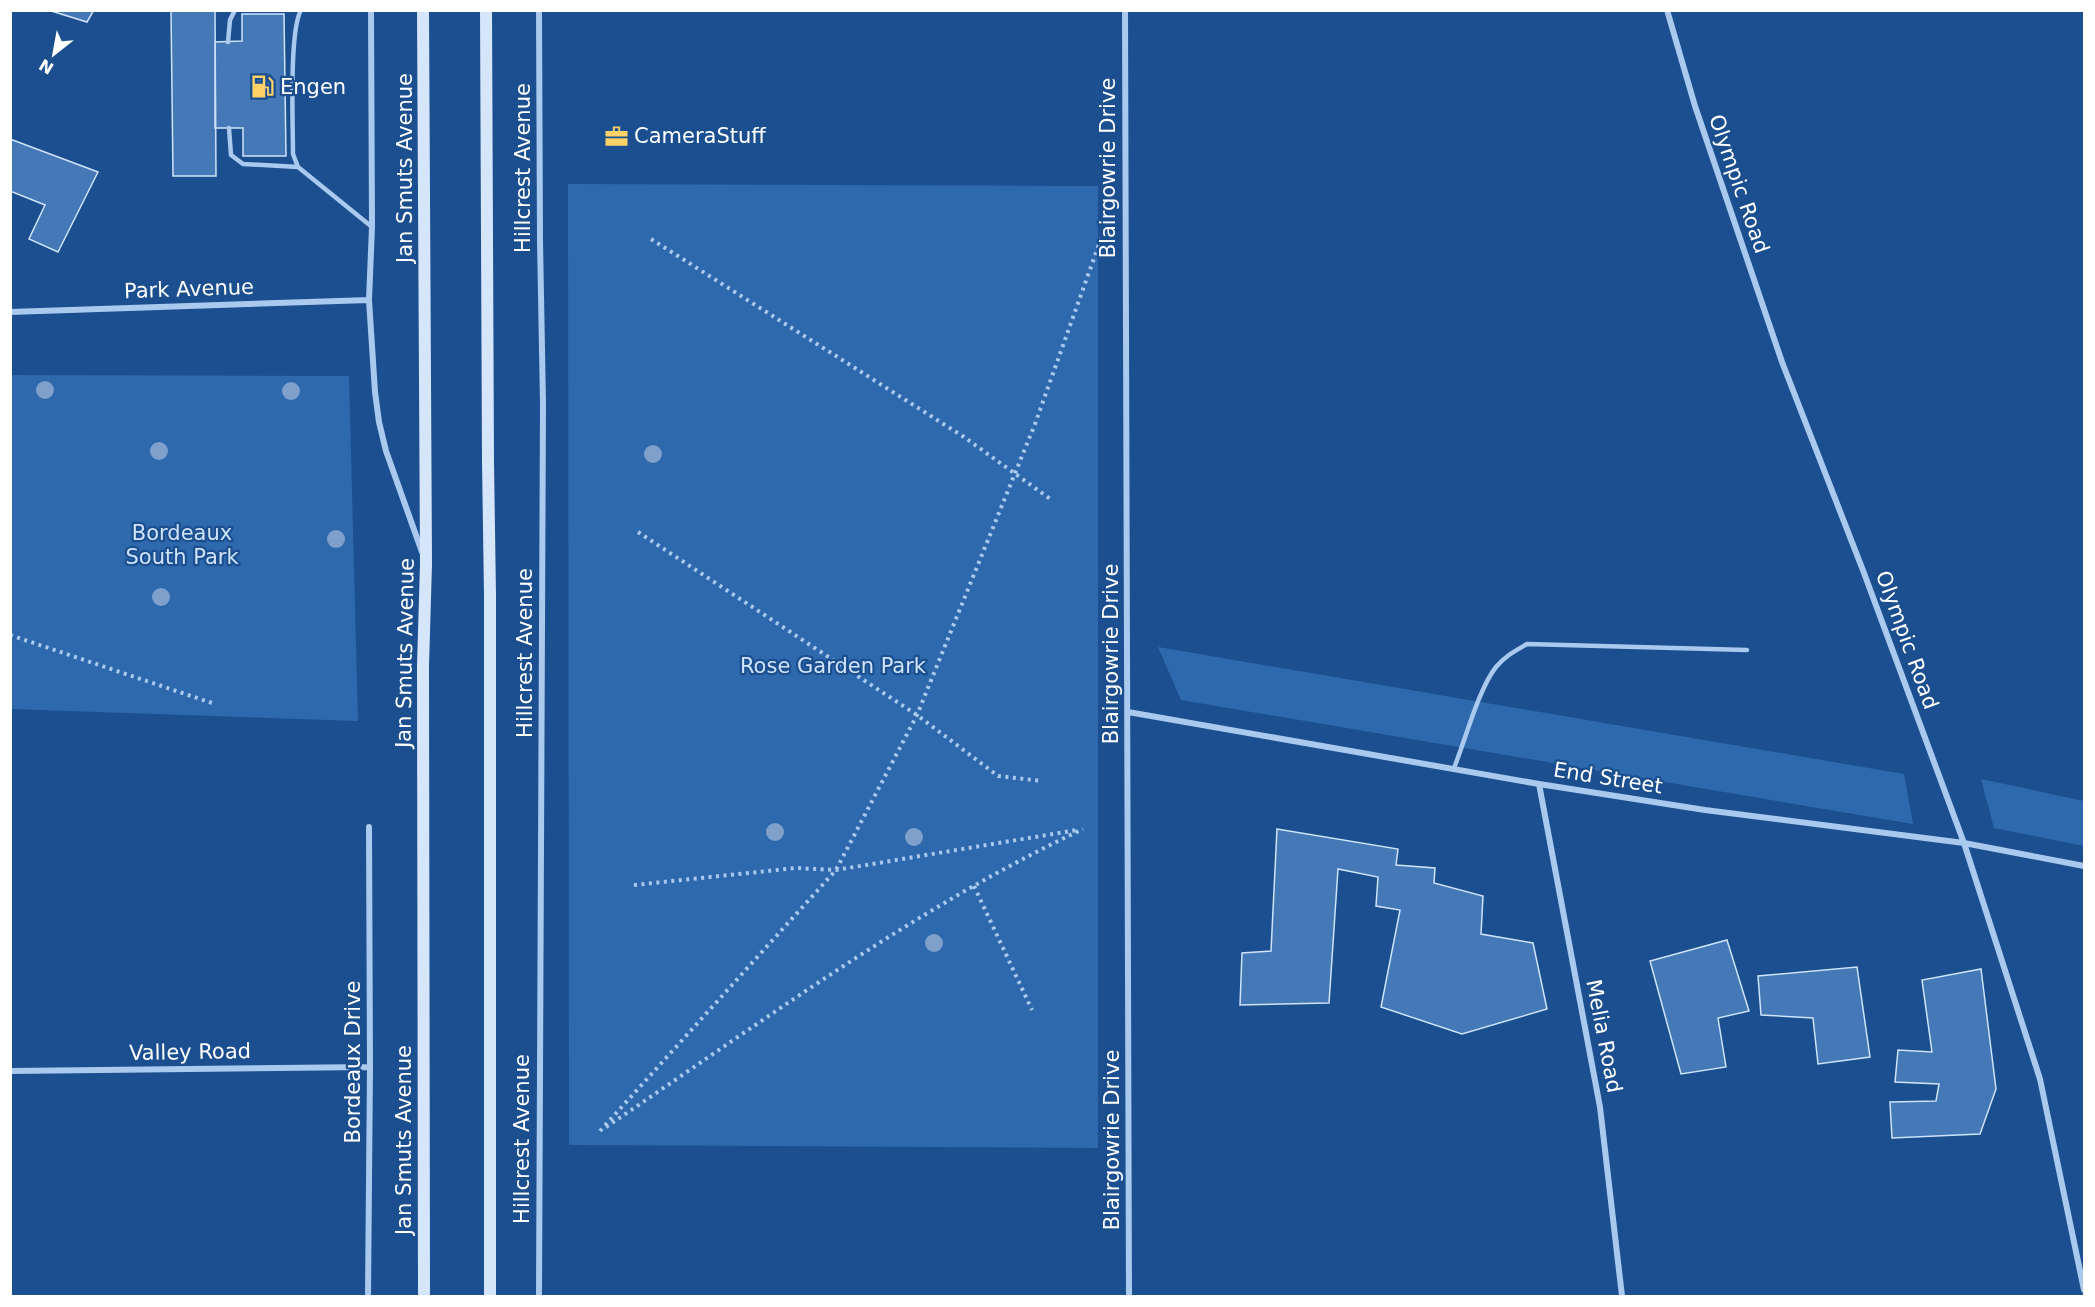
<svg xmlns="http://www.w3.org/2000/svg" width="2095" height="1307" font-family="'DejaVu Sans',sans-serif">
<rect width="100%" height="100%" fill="#1b4f8f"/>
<path fill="#2e69ad" d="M568 184 1098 186V1148L569 1145Z
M11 375 349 376 358 721 11 709Z
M1158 647 1904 774 1913 824 1181 700Z
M1981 779 2084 801V846L1994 828Z"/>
<path fill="#4478b7" stroke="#cfe3fa" stroke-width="1.5" d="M48 10H94L87 22Z
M171 10H215L216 176H173Z
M242 14H284L286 156H243V128H215V42L242 41Z
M10 139 98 172 58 252 29 239 45 205 10 191Z
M1277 829 1398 849 1396 865 1435 868 1434 883 1483 896 1481 934 1533 943 1547 1009 1462 1034 1381 1007 1400 910 1376 906 1378 877 1338 869 1329 1003 1240 1005 1242 953 1271 951Z
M1727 940 1749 1011 1718 1018 1726 1067 1681 1074 1650 961Z
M1857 967 1870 1057 1818 1064 1813 1018 1761 1015 1758 976Z
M1981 969 1996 1089 1980 1134 1892 1138 1890 1102 1936 1101 1939 1084 1895 1082 1898 1050 1932 1052 1922 980Z"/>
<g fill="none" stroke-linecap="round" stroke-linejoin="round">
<path stroke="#a9c9ee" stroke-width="4" stroke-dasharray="3 4.5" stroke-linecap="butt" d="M651 239 964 437 1053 501
M638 532 917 715 998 776 1042 781
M10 635 215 704
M634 885 796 868 836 870 1077 830
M974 886 1032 1010
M606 1127C761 1023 913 909 1083 829
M600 1131 836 870 917 715 1035 424 1103 233"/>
<path stroke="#a9c9ee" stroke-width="4.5" d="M301 10C289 31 293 125 293 154L298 167 372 227
M228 42 230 20 235 10
M229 128 231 155 243 164 298 167
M1454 768C1465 741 1479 688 1496 667 1505 656 1515 651 1527 644L1747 650"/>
<path stroke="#a9c9ee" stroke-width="6" d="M371 10 372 227 369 300 375 392 379 422 386 451 422 552
M539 10 540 241 543 403 539 1296
M1125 10 1129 1296
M1667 10 1695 106 1782 362 1864 573 1964 843 2040 1079 2084 1290
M10 312 369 300
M1128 712 1539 784 1705 810 1964 843 2084 866
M1539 784 1600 1107 1622 1296
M10 1071 370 1067
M368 1296 370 1067 369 827"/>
<path stroke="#d6e6fa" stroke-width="12" d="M423 10 426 564 423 666 424 1296
M486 10 488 462 490 596V1296"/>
</g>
<g fill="#7ea0ca">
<circle cx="45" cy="390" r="9"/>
<circle cx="291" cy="391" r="9"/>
<circle cx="159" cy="451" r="9"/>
<circle cx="653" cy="454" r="9"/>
<circle cx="336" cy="539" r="9"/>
<circle cx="161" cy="597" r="9"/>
<circle cx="775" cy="832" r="9"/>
<circle cx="914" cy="837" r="9"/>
<circle cx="934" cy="943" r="9"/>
</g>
<defs>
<symbol id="fuel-bare" viewBox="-9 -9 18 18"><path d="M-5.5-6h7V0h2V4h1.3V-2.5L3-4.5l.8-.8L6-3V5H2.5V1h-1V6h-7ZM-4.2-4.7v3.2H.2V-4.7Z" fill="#ffd166" stroke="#1b4f8f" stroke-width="2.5" paint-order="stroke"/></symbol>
<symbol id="office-bare" viewBox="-9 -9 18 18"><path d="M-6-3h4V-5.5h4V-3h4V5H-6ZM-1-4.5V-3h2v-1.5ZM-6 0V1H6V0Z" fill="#ffd166" stroke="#1b4f8f" stroke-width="2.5" paint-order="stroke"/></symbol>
</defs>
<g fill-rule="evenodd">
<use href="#fuel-bare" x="246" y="70" width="33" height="33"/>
<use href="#office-bare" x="600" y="120" width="33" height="33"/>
</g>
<g text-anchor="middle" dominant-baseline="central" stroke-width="4.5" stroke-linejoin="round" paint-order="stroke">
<g font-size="21" fill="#fff" stroke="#1b4f8f" text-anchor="start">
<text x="280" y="87">Engen</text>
<text x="634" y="136">CameraStuff</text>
</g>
<g font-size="21" fill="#fff" stroke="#1b4f8f">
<text transform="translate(405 168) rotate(-90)">Jan Smuts Avenue</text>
<text transform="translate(523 168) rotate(-90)">Hillcrest Avenue</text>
<text transform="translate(1108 168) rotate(-90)">Blairgowrie Drive</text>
<text transform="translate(1739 184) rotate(71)">Olympic Road</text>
<text transform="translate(189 289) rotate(-2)">Park Avenue</text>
<text transform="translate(1907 640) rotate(70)">Olympic Road</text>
<text transform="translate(405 653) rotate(-89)">Jan Smuts Avenue</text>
<text transform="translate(525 653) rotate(-90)">Hillcrest Avenue</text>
<text transform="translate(1111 654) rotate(-90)">Blairgowrie Drive</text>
<text transform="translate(1608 778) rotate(9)">End Street</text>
<text transform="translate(1604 1036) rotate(79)">Melia Road</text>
<text transform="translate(190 1052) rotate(-1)">Valley Road</text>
<text transform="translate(353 1062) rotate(-90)">Bordeaux Drive</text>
<text transform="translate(522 1139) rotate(-90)">Hillcrest Avenue</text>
<text transform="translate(404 1140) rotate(-90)">Jan Smuts Avenue</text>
<text transform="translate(1112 1140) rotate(-90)">Blairgowrie Drive</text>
</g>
<g font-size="21" fill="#cfe3fa" stroke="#1b4f8f">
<text x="182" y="533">Bordeaux<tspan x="182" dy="24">South Park</tspan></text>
<text x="833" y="666">Rose Garden Park</text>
</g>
</g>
<rect width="2095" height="1307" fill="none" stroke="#ffffff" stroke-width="24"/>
<g transform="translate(54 54) rotate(211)" stroke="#1b4f8f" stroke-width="4.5" paint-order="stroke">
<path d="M0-4.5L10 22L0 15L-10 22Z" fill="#ffffff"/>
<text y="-9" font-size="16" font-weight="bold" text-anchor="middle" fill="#ffffff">N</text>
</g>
</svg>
